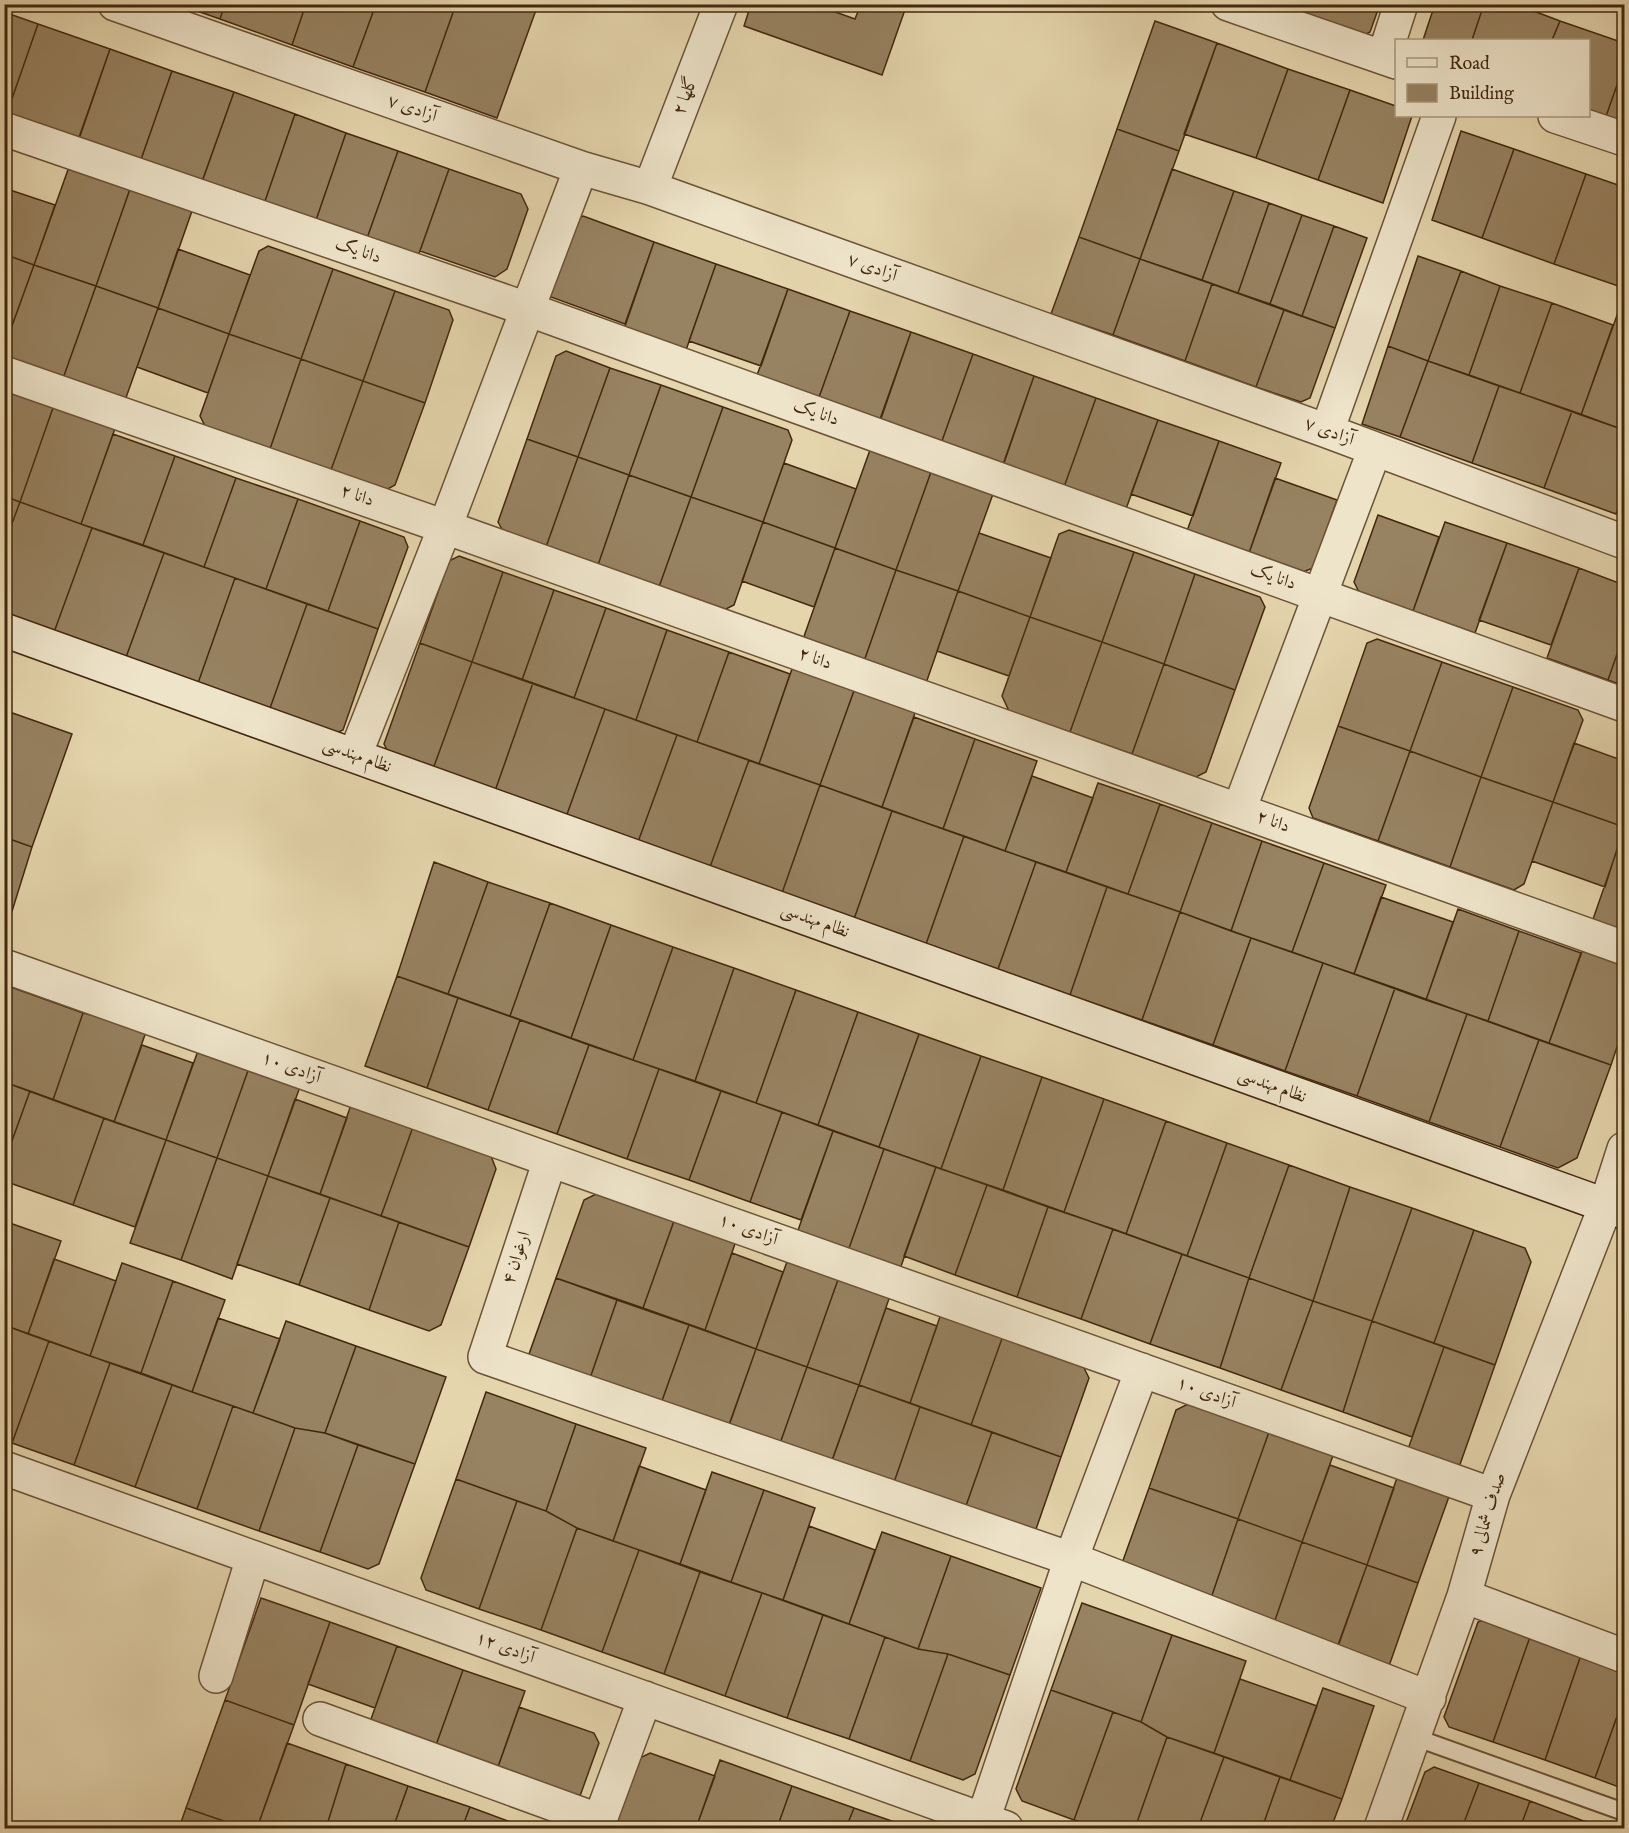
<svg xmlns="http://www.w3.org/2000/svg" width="1629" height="1833" font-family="'IM FELL English',Amiri,serif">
<rect width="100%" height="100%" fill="#e5d5ad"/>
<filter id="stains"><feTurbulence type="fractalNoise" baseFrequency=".00333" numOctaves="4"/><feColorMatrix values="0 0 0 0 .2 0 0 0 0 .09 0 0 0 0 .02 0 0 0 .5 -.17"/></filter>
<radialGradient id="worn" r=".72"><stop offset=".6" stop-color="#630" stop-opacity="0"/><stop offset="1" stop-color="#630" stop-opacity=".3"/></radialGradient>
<path fill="#978261" stroke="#43280e" stroke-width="1.5" d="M177 4H225L220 19Z
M225 4H306L292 45 220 19Z
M306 4H376L353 67 292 45Z
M376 4H456L425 92 353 67Z
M456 4H520L536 10 497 118 425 92Z
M751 4H813L855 19 861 4H907L882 75 744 26Z
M1270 4H1300L1297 14Z
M1300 4H1380L1370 32 1361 37 1297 14Z
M1435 4H1484L1472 40H1423Z
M1484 4H1515L1560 21 1552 40H1472Z
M4 12 38 24 7 113H4Z
M1155 21 1217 43 1179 151 1117 129Z
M1560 21 1624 43V65L1604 122 1588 116V40H1552Z
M38 24 110 49 79 139 7 113Z
M1217 43 1288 69 1256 158 1184 134Z
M110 49 172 71 138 168 76 146Z
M1624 65V130L1604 122Z
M1288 69 1350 90 1318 180 1256 158Z
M172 71 234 92 199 190 138 168Z
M1350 90 1396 106V116H1412L1383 203 1318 180Z
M234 92 295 114 264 204 202 182Z
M295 114 346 133 315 223 264 204Z
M1117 129 1179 151 1140 259 1079 237Z
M1461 131 1514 149 1482 238 1432 220Z
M346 133 398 151 366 241 315 223Z
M1514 149 1586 174 1554 264 1482 238Z
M398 151 449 169 417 259 366 241Z
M69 167 130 189 96 286 34 265Z
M449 169 521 194 528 209 507 269 495 277 420 251Z
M1172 169 1234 191 1202 280 1140 259Z
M1586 174 1624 187V288L1554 264Z
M4 188 55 205 34 265 4 254Z
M130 189 192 211 158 308 96 286Z
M1234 191 1269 203 1238 293 1202 280Z
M1269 203 1302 215 1270 304 1238 293Z
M1302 215 1334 226 1302 316 1270 304Z
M583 216 654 242 625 324 551 297 546 287 569 223Z
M1334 226 1367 238 1335 328 1302 316Z
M1079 237 1140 259 1113 335 1051 314Z
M654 242 716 264 685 353 623 332Z
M268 246 333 269 301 359 229 334 259 251Z
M178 249 250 275 229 334 158 308Z
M4 254 34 265 13 323 4 320Z
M1418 256 1461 271 1428 361 1388 346Z
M1140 259 1212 284 1185 361 1113 335Z
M716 264 788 289 761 366 689 341Z
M34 265 96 286 61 384 4 364V348Z
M333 269 395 291 363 381 301 359Z
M1461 271 1500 286 1469 375 1428 361Z
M1212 284 1284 310 1256 387 1185 361Z
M96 286 158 308 123 406 61 384Z
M1500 286 1552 303 1520 393 1469 375Z
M788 289 850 311 818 400 756 378Z
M395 291 449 310 453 320 425 403 363 381Z
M1552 303 1613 325 1581 415 1520 393Z
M1620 307 1624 309V430L1581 415Z
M158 308 229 334 208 393 137 367Z
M1284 310 1335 328 1310 398 1301 402 1256 387Z
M850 311 911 332 879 422 818 400Z
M911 332 973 354 938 452 877 430Z
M229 334 301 359 270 449 205 426 200 416Z
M1388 346 1428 361 1400 437 1362 424Z
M566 351 610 368 578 457 527 439 556 356Z
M973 354 1034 376 1000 473 938 452Z
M301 359 363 381 331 470 270 449Z
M1428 361 1499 386 1472 463 1400 437Z
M610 368 661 385 629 475 578 457Z
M1034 376 1096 398 1064 487 1003 466Z
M363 381 425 403 395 485 386 490 331 470Z
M661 385 723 407 691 497 629 475Z
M1499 386 1572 411 1544 488 1472 463Z
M4 387 54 405 20 502 4 496Z
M1096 398 1158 420 1126 509 1064 487Z
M54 405 116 426 81 524 20 502Z
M723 407 788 430 792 440 763 522 691 497Z
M1572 411 1624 430V490L1616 514 1544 488Z
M1158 420 1219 441 1193 516 1131 494Z
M113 434 175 456 143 545 81 524Z
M527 439 578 457 546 547 503 531 498 522Z
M1219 441 1281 463 1249 553 1187 531Z
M870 450 931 472 896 570 835 548Z
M175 456 236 478 204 567 143 545Z
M578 457 629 475 598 565 546 547Z
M784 463 856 489 835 548 763 522Z
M931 472 993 494 958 591 896 570Z
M629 475 691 497 659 587 598 565Z
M236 478 298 499 266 589 204 567Z
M1275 478 1337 500 1313 568 1303 572 1249 553Z
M4 496 20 502 4 545Z
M691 497 763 522 734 605 724 610 659 587Z
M298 499 360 521 328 611 266 589Z
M20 502 92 528 53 635 4 618V545Z
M1378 515 1439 537 1413 611 1359 592 1354 582Z
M360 521 404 537 408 547 378 629 328 611Z
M763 522 835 548 814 607 742 581Z
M1445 522 1507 543 1475 633 1413 611Z
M92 528 164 553 125 660 53 635Z
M1069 530 1134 552 1102 642 1030 617 1059 534Z
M979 533 1051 558 1030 617 958 591Z
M1507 543 1579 568 1551 645 1479 620Z
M835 548 896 570 862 667 801 645Z
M1134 552 1195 574 1164 664 1102 642Z
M164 553 235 578 197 686 125 660Z
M459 556 503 572 472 662 420 643 449 561Z
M1579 568 1624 585V634L1608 680 1547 658Z
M896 570 958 591 924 689 862 667Z
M503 572 554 590 522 680 472 662Z
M1195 574 1260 597 1265 607 1235 690 1164 664Z
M235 578 307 604 269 711 197 686Z
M554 590 606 608 574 698 522 680Z
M958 591 1030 617 1009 676 937 651Z
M307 604 378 629 343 730 334 734 269 711Z
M606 608 667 630 636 720 574 698Z
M1030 617 1102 642 1070 732 1009 711 1002 696Z
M667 630 729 652 697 742 636 720Z
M1624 634V686L1608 680Z
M1377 639 1442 662 1410 751 1338 726 1367 643Z
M1102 642 1164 664 1132 754 1070 732Z
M420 643 472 662 433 769 389 754 384 744Z
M729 652 790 674 759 764 697 742Z
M472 662 533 683 495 791 433 769Z
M1442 662 1513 687 1481 777 1410 751Z
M1164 664 1235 690 1206 772 1196 777 1132 754Z
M793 666 855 688 820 785 759 764Z
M533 683 605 709 566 817 495 791Z
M1513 687 1578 710 1583 720 1553 802 1481 777Z
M855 688 916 710 882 807 820 785Z
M605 709 677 735 638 842 566 817Z
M4 710 72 734 32 847 4 837Z
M914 717 975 739 943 829 882 807Z
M1338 726 1410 751 1378 841 1313 818 1309 808Z
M677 735 749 760 710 867 638 842Z
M975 739 1037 761 1005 851 943 829Z
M1574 743 1624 761V827L1553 802Z
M1410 751 1481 777 1450 867 1378 841Z
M749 760 820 785 782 893 710 867Z
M1032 776 1093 798 1066 872 1005 851Z
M1481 777 1553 802 1524 884 1514 890 1450 867Z
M1098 783 1160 804 1128 894 1066 872Z
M820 785 892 811 854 919 782 893Z
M1553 802 1624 827 1605 887 1532 861Z
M1160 804 1212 823 1180 912 1128 894Z
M892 811 964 836 926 944 854 919Z
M1212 823 1262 841 1231 931 1180 912Z
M1624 830V937L1591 925Z
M964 836 1036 862 998 969 926 944Z
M4 837 32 847 4 937Z
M1262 841 1324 863 1292 952 1231 931Z
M434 862 488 882 448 994 397 976Z
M1036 862 1107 887 1070 995 998 969Z
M1324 863 1386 885 1354 974 1292 952Z
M488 882 550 903 510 1016 448 994Z
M1107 887 1180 912 1142 1020 1070 995Z
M1381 897 1453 922 1426 1000 1354 974Z
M550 903 611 925 571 1038 510 1016Z
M1458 909 1519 931 1488 1021 1426 1000Z
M1180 912 1251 938 1213 1045 1142 1020Z
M611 925 673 947 633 1060 571 1038Z
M1519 931 1581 953 1549 1043 1488 1021Z
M1251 938 1323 963 1285 1071 1213 1045Z
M1584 946 1624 960V1026L1611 1065 1549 1043Z
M673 947 734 968 695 1081 633 1060Z
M1323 963 1395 988 1357 1096 1285 1071Z
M734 968 796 990 756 1103 695 1081Z
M397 976 458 998 427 1088 365 1066Z
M8 986 83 1013 53 1100 4 1082V988Z
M1395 988 1467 1014 1429 1122 1357 1096Z
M796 990 858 1012 818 1125 756 1103Z
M458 998 520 1020 488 1110 427 1088Z
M858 1012 919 1034 879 1147 818 1125Z
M83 1013 147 1029 114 1122 53 1100Z
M1467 1014 1539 1040 1500 1147 1429 1122Z
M520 1020 589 1045 557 1134 488 1110Z
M919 1034 981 1056 941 1169 879 1147Z
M1539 1040 1611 1065 1577 1158 1558 1168 1500 1147Z
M142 1045 193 1063 166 1140 114 1122Z
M589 1045 659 1069 627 1159 557 1134Z
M199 1048 250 1065 217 1158 166 1140Z
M981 1056 1042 1077 1003 1190 941 1169Z
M250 1065 301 1084 268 1176 217 1158Z
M659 1069 721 1091 689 1180 627 1159Z
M1042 1077 1104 1099 1064 1212 1003 1190Z
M4 1082 30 1091 4 1163Z
M30 1091 104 1118 73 1205 4 1181V1163Z
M721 1091 782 1112 750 1202 689 1180Z
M295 1099 347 1118 320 1194 268 1176Z
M1104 1099 1166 1121 1126 1234 1064 1212Z
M352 1102 414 1124 381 1216 320 1194Z
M782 1112 833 1131 801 1220 750 1202Z
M104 1118 166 1140 135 1227 73 1205Z
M1166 1121 1227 1143 1187 1256 1126 1234Z
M414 1124 491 1156 496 1169 469 1247 381 1216Z
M833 1131 884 1149 847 1254 796 1236Z
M166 1140 217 1158 181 1260 130 1243Z
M1227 1143 1289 1165 1249 1278 1187 1256Z
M884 1149 936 1167 899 1272 847 1254Z
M217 1158 268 1176 232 1279 181 1260Z
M1289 1165 1350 1187 1313 1301 1249 1278Z
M936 1167 987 1185 955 1275 904 1256Z
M268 1176 330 1198 299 1285 237 1264Z
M987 1185 1048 1207 1017 1297 955 1275Z
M1350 1187 1412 1208 1372 1321 1313 1301Z
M596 1194 674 1221 643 1308 556 1278 584 1200Z
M330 1198 399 1222 369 1310 299 1285Z
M1048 1207 1113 1229 1081 1319 1017 1297Z
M1412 1208 1474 1230 1434 1343 1372 1321Z
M4 1221 61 1241 28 1334 4 1325Z
M674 1221 737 1238 705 1330 643 1308Z
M399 1222 469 1247 441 1325 429 1331 369 1310Z
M1113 1229 1182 1254 1150 1344 1081 1319Z
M1474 1230 1525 1248 1531 1262 1495 1365 1434 1343Z
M732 1253 783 1272 756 1349 705 1330Z
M1182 1254 1249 1278 1220 1368 1150 1344Z
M789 1256 840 1274 807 1367 756 1349Z
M54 1259 116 1281 90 1356 28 1334Z
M122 1263 173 1281 141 1373 90 1356Z
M840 1274 891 1293 859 1385 807 1367Z
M556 1278 617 1300 587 1387 528 1357Z
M1249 1278 1313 1301 1281 1390 1220 1368Z
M173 1281 225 1300 192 1392 141 1373Z
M617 1300 689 1325 658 1412 587 1387Z
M1313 1301 1372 1321 1343 1412 1281 1390Z
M886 1308 937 1326 910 1403 859 1385Z
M942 1311 1004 1333 971 1425 910 1403Z
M218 1318 280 1339 253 1413 192 1392Z
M286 1321 356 1346 325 1433 295 1428 253 1413Z
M1372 1321 1444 1347 1412 1437 1343 1412Z
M4 1325 49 1341 12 1443 4 1441Z
M689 1325 756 1349 725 1436 658 1412Z
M1004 1333 1083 1366 1089 1378 1061 1457 971 1425Z
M49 1341 110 1363 74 1465 12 1443Z
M356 1346 446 1377 415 1464 325 1433Z
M1444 1347 1495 1365 1458 1470 1407 1452Z
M756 1349 807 1367 771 1469 720 1451Z
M110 1363 172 1385 135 1487 74 1465Z
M807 1367 859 1385 822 1488 771 1469Z
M172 1385 233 1406 197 1509 135 1487Z
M859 1385 920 1407 890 1494 828 1472Z
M486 1392 576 1424 546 1511 456 1479Z
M1188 1404 1269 1432 1238 1519 1149 1488 1176 1410Z
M233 1406 295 1428 259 1531 197 1509Z
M920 1407 992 1432 961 1520 890 1494Z
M576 1424 646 1448 613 1541 577 1528 546 1511Z
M295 1428 325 1433 358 1445 320 1552 259 1531Z
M992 1432 1061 1457 1034 1535 961 1520Z
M1269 1432 1335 1450 1302 1542 1238 1519Z
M358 1445 415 1464 379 1564 368 1569 320 1552Z
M1330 1465 1394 1488 1367 1565 1302 1542Z
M639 1466 706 1490 680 1564 613 1541Z
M712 1472 764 1490 731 1582 680 1564Z
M1399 1472 1451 1491 1418 1583 1367 1565Z
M456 1479 517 1501 479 1609 426 1590 421 1578Z
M1149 1488 1238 1519 1208 1607 1121 1566Z
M764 1490 815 1508 783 1600 731 1582Z
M517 1501 546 1511 577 1528 541 1630 479 1609Z
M1238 1519 1302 1542 1272 1629 1208 1607Z
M809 1526 875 1550 849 1624 783 1600Z
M577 1528 639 1550 602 1652 541 1630Z
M882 1532 951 1556 918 1649 849 1624Z
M1302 1542 1367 1565 1336 1652 1272 1629Z
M639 1550 700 1572 664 1674 602 1652Z
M951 1556 1041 1588 1010 1675 948 1654 918 1649Z
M1367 1565 1418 1583 1382 1686 1330 1667Z
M700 1572 762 1593 725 1696 664 1674Z
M762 1593 823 1615 787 1718 725 1696Z
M261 1598 330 1622 294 1725 225 1700Z
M1082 1603 1172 1635 1141 1722 1051 1690Z
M823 1615 885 1637 849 1739 787 1718Z
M1486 1619 1531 1634 1493 1742 1449 1727 1444 1717 1478 1622Z
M330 1622 397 1646 375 1708 308 1684Z
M1531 1634 1582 1652 1545 1760 1493 1742Z
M1172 1635 1246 1661 1214 1753 1167 1737 1141 1722Z
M885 1637 918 1649 948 1654 910 1761 849 1739Z
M397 1646 463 1670 431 1759 365 1736Z
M1582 1652 1624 1667V1697L1595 1778 1545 1760Z
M948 1654 1010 1675 975 1774 963 1780 910 1761Z
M463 1670 525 1691 493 1781 431 1759Z
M1240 1679 1317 1706 1290 1780 1214 1753Z
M1323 1688 1374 1706 1342 1799 1290 1780Z
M1051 1690 1113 1712 1074 1820 1022 1801 1016 1789Z
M1624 1697V1789L1595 1778Z
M225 1700 294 1725 257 1828H244L186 1808Z
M519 1707 594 1733 599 1743 575 1810 493 1781Z
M1113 1712 1141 1722 1167 1737 1135 1828H1100L1074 1820Z
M1167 1737 1224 1757 1198 1828H1135Z
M287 1743 346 1764 326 1828H257Z
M650 1753 715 1776 696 1828H627L616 1825 640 1758Z
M1224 1757 1280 1777 1262 1828H1198Z
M720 1760 792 1786 777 1828H696Z
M346 1764 408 1786 393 1828H326Z
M1434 1767 1479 1783 1462 1828H1404L1425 1772Z
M1280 1777 1342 1799 1331 1828H1262Z
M1479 1783 1530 1801 1520 1828H1462Z
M408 1786 470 1807 462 1828H393Z
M792 1786 854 1808 846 1828H777Z
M1530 1801 1581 1820 1578 1828H1520Z
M470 1807 524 1827 525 1828H462Z
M186 1808 244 1828H179Z
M854 1808 912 1828H846Z
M1581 1820 1606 1828H1578Z"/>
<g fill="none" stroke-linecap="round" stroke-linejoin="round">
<defs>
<path id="lane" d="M1414 1737 1624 1812"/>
<path id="street" d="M115 4 581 168 650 188 1327 431 1624 542
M1228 4 1396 62
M1384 57 1401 4
M1555 116 1624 139
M4 129 527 309 1624 705
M650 188 721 4
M4 373 445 527 1624 948
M1327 431 1439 116
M355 755 445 527 581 168
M1239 810 1375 449
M4 966 1493 1495
M550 1160 485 1357 1071 1559 1429 1698
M4 1468 1006 1828
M1464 1596 1624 1656
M216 1676 253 1558
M320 1719 600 1821
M983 1820 1071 1559 1142 1370
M597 1828 645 1698
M1381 1828 1464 1596 1493 1495 1606 1205 1624 1149"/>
<path id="secondary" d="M4 630 1624 1212"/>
</defs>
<use href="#lane" stroke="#6c5336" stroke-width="20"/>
<use href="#street" stroke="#6c5336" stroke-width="36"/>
<use href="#secondary" stroke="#43280e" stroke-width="36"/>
<use href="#lane" stroke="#eee4ca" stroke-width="16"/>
<use href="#street" stroke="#eee4ca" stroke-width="33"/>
<use href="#secondary" stroke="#eee4ca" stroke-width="33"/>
</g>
<g text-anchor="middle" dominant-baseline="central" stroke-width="4.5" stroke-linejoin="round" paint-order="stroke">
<g font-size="18" fill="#43280e" stroke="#eee4ca">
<text transform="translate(686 96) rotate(-69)">گلها ۲</text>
<text transform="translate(412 109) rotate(19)">آزادی ۷</text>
<text transform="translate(358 251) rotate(19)">دانا یک</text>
<text transform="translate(872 268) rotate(20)">آزادی ۷</text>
<text transform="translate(816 413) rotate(20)">دانا یک</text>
<text transform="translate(1329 432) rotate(20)">آزادی ۷</text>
<text transform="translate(357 496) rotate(19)">دانا ۲</text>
<text transform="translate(1273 577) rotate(20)">دانا یک</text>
<text transform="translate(815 659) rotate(20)">دانا ۲</text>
<text transform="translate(357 756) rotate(20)">نظام مهندسی</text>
<text transform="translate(1273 822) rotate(20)">دانا ۲</text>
<text transform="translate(815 921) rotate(20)">نظام مهندسی</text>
<text transform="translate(291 1068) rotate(20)">آزادی ۱۰</text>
<text transform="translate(1272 1086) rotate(20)">نظام مهندسی</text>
<text transform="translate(748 1230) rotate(20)">آزادی ۱۰</text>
<text transform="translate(517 1258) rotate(-72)">ارغوان ۴</text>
<text transform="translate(1206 1393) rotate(20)">آزادی ۱۰</text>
<text transform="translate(1488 1515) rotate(-73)">صدف شمالی ۹</text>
<text transform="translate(505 1648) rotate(20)">آزادی ۱۲</text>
</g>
</g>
<rect width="1629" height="1833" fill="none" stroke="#e5d5ad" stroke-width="24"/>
<rect x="6" y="6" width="1617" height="1821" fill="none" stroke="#43280e" stroke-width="3"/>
<rect x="12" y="12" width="1605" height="1809" fill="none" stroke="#43280e" stroke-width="1.5"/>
<rect x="1395" y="39" width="195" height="78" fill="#eee4ca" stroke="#aa997f" stroke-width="1.5"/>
<rect x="1407" y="58" width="30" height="9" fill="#eee4ca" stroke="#aa997f" stroke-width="1.5"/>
<text x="1449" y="69" font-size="18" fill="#43280e">Road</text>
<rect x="1407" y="84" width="30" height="18" fill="#978261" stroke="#aa997f" stroke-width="1.5"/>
<text x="1449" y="99" font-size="18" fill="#43280e">Building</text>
<rect width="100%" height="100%" filter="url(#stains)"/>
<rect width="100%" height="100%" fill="url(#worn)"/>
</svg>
